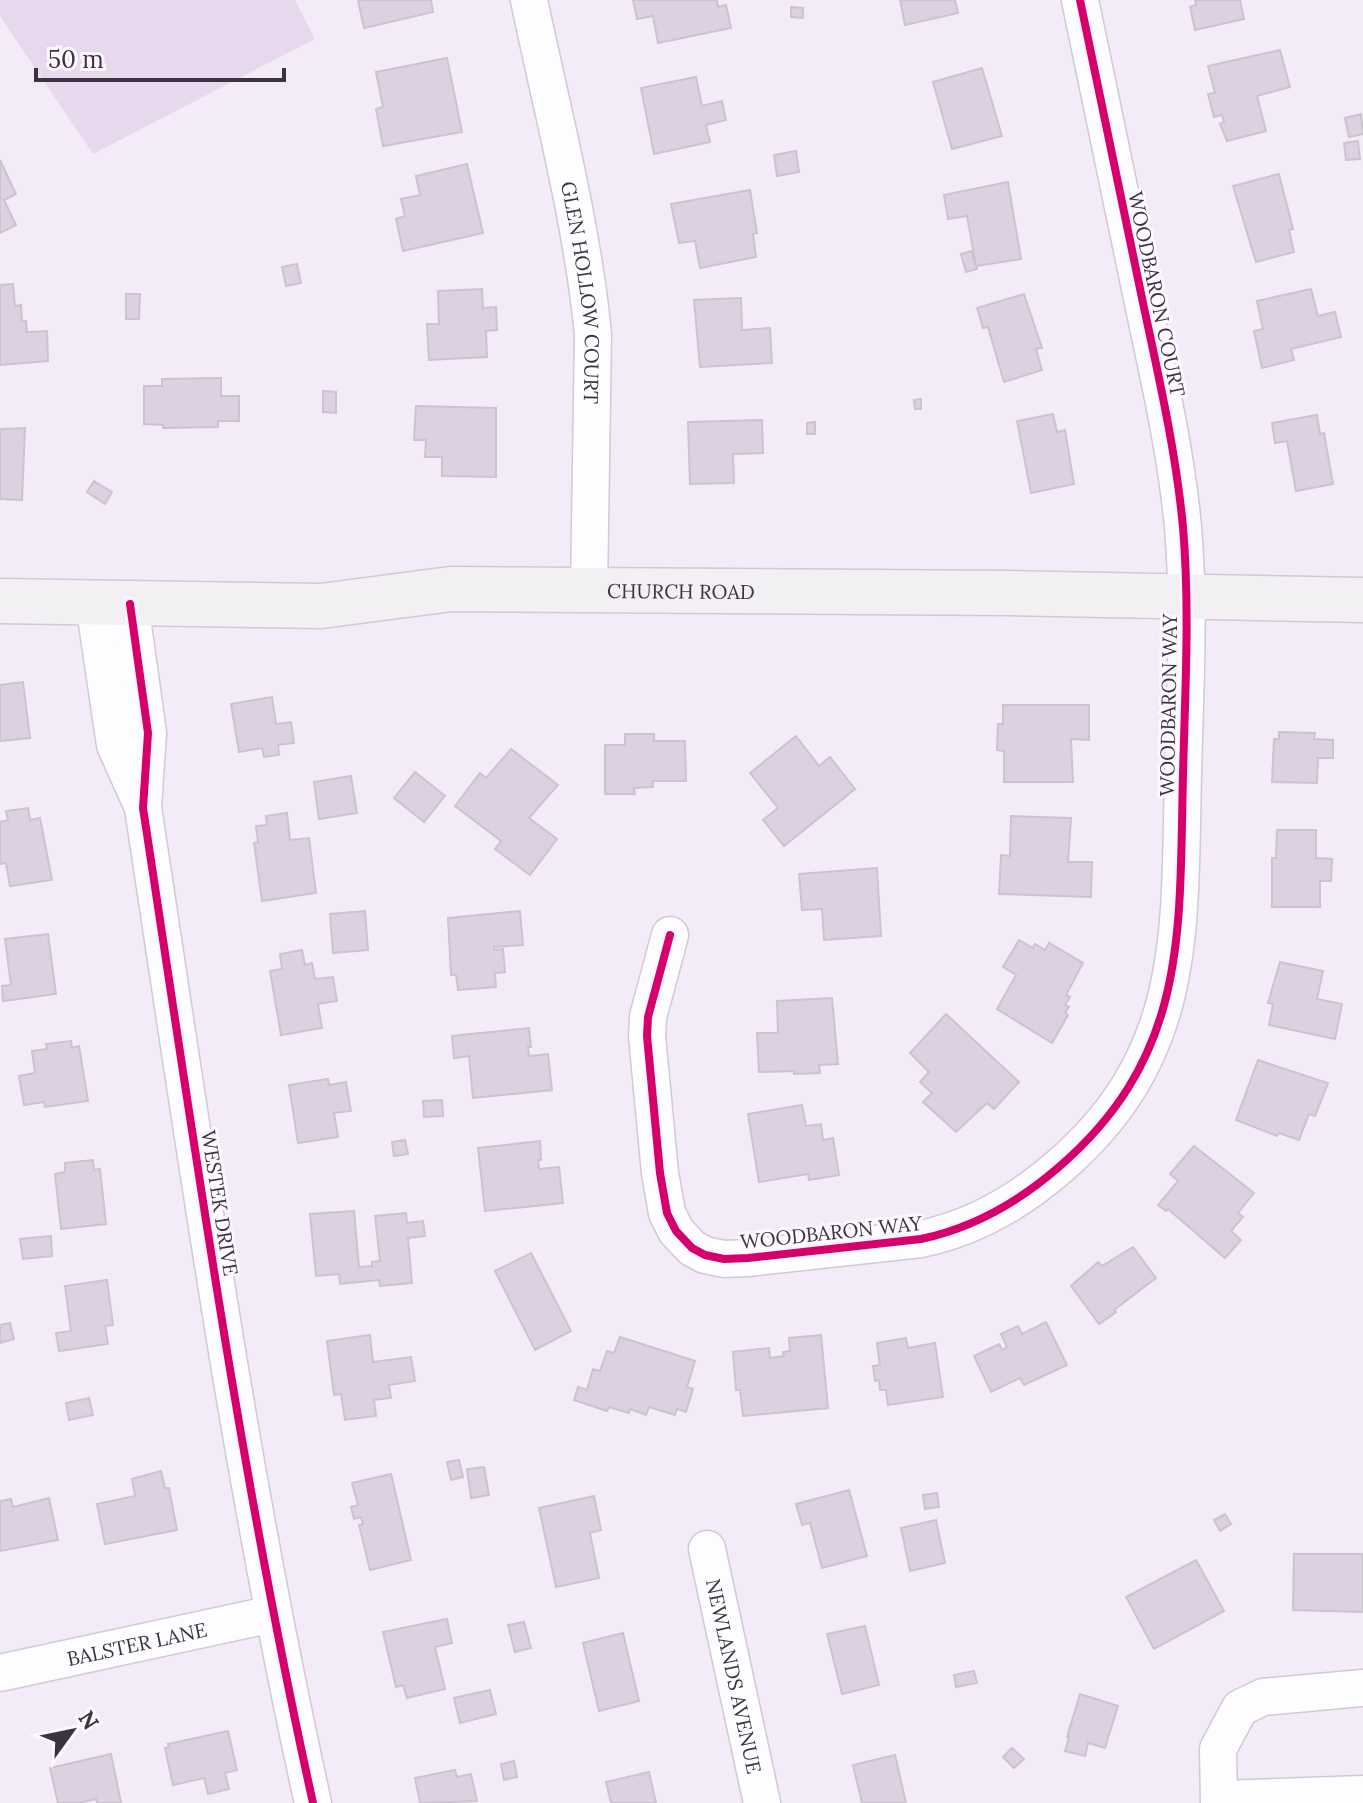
<svg xmlns="http://www.w3.org/2000/svg" width="1363" height="1803" font-family="Lora,serif">
<rect width="100%" height="100%" fill="#f4ebf8"/>
<path fill="#e7d8ee" d="M0 0H295L315 39 93 154 0 16Z"/>
<path fill="#dcd1e1" stroke="#cbc3cf" stroke-width="2" d="M358 0H431L433 12 364 28Z
M633 0H717L718 7 726 5 731 28 658 43 653 16 637 19Z
M900 0H955L958 13 905 25Z
M1195 0H1240L1244 19 1195 30 1190 7 1196 5Z
M791 7 803 8V18L791 17Z
M1280 50 1290 87 1257 96 1266 131 1227 141 1220 124 1224 122 1222 115 1214 117 1208 94 1215 93 1208 66Z
M447 58 462 132 383 146 376 109 383 107 376 72Z
M982 68 1002 136 952 149 933 82Z
M696 77 702 106 722 101 726 120 706 125 710 142 654 154 641 88Z
M1361 114 1363 134 1349 137 1345 118Z
M1358 141 1360 159 1346 160 1344 143Z
M796 151 799 172 777 176 774 155Z
M0 160 16 194 4 200 16 225 0 233Z
M467 164 483 233 403 251 396 219 405 216 401 199 420 195 416 176Z
M1279 174 1293 229 1289 230 1294 252 1256 262 1233 186Z
M1008 182 1021 259 976 266 967 216 948 219 944 195Z
M750 190 757 233 753 234 756 257 700 268 695 241 679 243 671 204Z
M971 251 977 269 966 272 961 254Z
M297 264 301 283 286 286 282 267Z
M13 284 15 306 21 305 22 321H26L27 332 47 331 48 361 0 365V285Z
M482 289 483 308 496 307 497 330 486 331 487 357 429 360 427 324H439L438 291Z
M1311 289 1318 316 1335 312 1341 337 1291 349 1294 360 1262 368 1254 331 1263 329 1257 301Z
M126 294H140L139 319H126Z
M1024 294 1042 348 1036 349 1042 370 1004 382 988 327 983 328 977 308Z
M741 298 742 330 770 328 772 363 700 367 694 300Z
M221 378V396H239V421H218V427L163 428V425L144 424V386H162V379Z
M323 391 336 392V413L323 412Z
M921 399V409H915L914 400Z
M416 406 496 408V477L442 476V457H425L426 440H414Z
M1053 414 1057 432 1065 430 1074 484 1031 493 1017 421Z
M1317 415 1320 434 1324 433 1333 484 1296 491 1287 441 1275 443 1272 423Z
M762 420 763 453 733 454 734 483 690 484 688 422Z
M815 422V434H807V423Z
M25 428 22 500 0 499V429Z
M94 481 112 492 105 504 87 492Z
M23 682 30 738 0 741V685Z
M272 697 276 724 291 722 294 743 278 745 279 755 264 757 262 748 239 752 231 704Z
M1003 705H1089V740L1071 739 1073 782H1004V751L997 750 998 724H1003Z
M1279 732 1315 733 1314 739 1333 740V758H1318L1317 783 1272 782 1274 739H1279Z
M625 734H654V741H685L686 781H653V787L634 788 635 794H605V745H625Z
M796 736 819 766 830 757 855 789 784 846 763 820 778 808 750 773Z
M511 749 558 785 529 818 557 839 530 875 495 849 501 841 455 806 480 773 486 778Z
M415 772 445 796 424 822 394 798Z
M351 776 357 813 319 819 314 782Z
M28 808 30 820 40 818 52 880 10 886 6 863 0 864V822L8 820 6 811Z
M287 813 290 840 309 838 316 893 262 901 254 843 258 842 256 826 267 825 266 816Z
M1011 816 1071 818 1068 862H1092L1091 897 999 894 1001 855 1010 856Z
M1277 830H1316V858L1332 859 1331 881H1320V907H1272V858H1276Z
M877 868 881 936 824 940 822 909 802 910 799 874Z
M365 911 368 950 333 953 330 914Z
M520 911 523 945 494 947V950L503 949 505 972 495 973 496 987 458 990 456 975H451L448 918Z
M48 934 56 994 3 1001 2 986 11 985 5 939Z
M1019 940 1033 948 1035 944 1045 950 1049 943 1083 963 1066 995 1070 997 1065 1005 1069 1007 1065 1013 1068 1015 1052 1043 997 1009 1016 975 1003 967Z
M302 950 305 965 312 963 315 979 333 977 337 1001 318 1004 322 1028 281 1035 270 971 282 969 280 954Z
M1280 962 1323 971 1317 999 1342 1004 1335 1039 1269 1025 1273 1004 1268 1003Z
M832 998 838 1064 819 1065 820 1073 794 1074V1071L759 1072 757 1033H778L777 1001Z
M946 1014 1019 1082 994 1109 987 1103 956 1132 923 1102 932 1093 920 1082 929 1072 910 1053Z
M529 1028 531 1047H528L529 1056 548 1054 552 1090 473 1098 469 1056 454 1058 452 1036Z
M71 1041 72 1048 79 1046 88 1101 45 1107 44 1102 24 1105 19 1076 35 1073 32 1051 47 1049 46 1044Z
M1258 1060 1328 1083 1315 1116 1309 1114 1299 1140 1279 1133 1277 1136 1236 1120Z
M328 1079 329 1085 346 1082 351 1111 334 1113 338 1137 298 1143 289 1085Z
M442 1100 443 1116 424 1117 423 1101Z
M802 1105 806 1126 821 1124 823 1140 833 1138 839 1175 809 1180 808 1174 759 1182 748 1114Z
M405 1140 408 1154 394 1156 392 1142Z
M540 1141 541 1160H538L539 1169 559 1167 563 1203 485 1211 478 1148Z
M1194 1146 1254 1193 1238 1213 1243 1217 1231 1231 1241 1240 1225 1258 1168 1209 1166 1211 1158 1205 1178 1181 1170 1174Z
M93 1160 94 1170 100 1169 106 1224 61 1229 55 1174 65 1172V1163Z
M354 1211 359 1267 372 1266V1262L380 1261 375 1216 406 1213 407 1223 423 1221 425 1236 408 1238 412 1283 380 1286 379 1280 340 1284 339 1274 316 1276 310 1214Z
M51 1236 52 1256 23 1259 20 1239Z
M1133 1247 1156 1278 1114 1310 1116 1312 1099 1324 1071 1286 1098 1262 1102 1266Z
M531 1253 571 1331 535 1350 495 1271Z
M107 1280 113 1325 105 1326 108 1344 59 1351 56 1333 71 1331 65 1286Z
M1046 1322 1067 1365 1024 1385 1020 1378 991 1392 974 1356 999 1344 1002 1350 1007 1347 1001 1334 1018 1326 1022 1334Z
M10 1323 14 1339 0 1343V1325Z
M370 1335 373 1362 411 1357 415 1381 389 1385 391 1398 374 1400 376 1416 345 1420 341 1394 334 1395 327 1341Z
M821 1335 828 1408 743 1416 740 1390H736L733 1352 769 1348 770 1358 784 1356 783 1352 790 1351 789 1338Z
M620 1337 695 1361 687 1387 693 1389 686 1412 677 1409 675 1415 649 1407 646 1415 630 1409 629 1413 609 1407 607 1411 574 1400 578 1387 587 1390 593 1369 600 1371 607 1351 614 1353Z
M906 1338 908 1348 935 1343 943 1397 888 1405 886 1390H880L879 1380 875 1381 873 1366 880 1365 877 1343Z
M89 1398 93 1415 69 1420 66 1403Z
M459 1460 463 1477 451 1480 447 1462Z
M484 1467 489 1495 471 1498 467 1469Z
M161 1471 165 1488H169L177 1530 105 1544 97 1504 135 1496 132 1479Z
M391 1474 411 1560 370 1570 359 1525 363 1524 361 1517 354 1519 351 1507 358 1505 352 1483Z
M849 1490 867 1556 822 1568 810 1523 802 1525 796 1504Z
M937 1493 939 1507 925 1509 923 1495Z
M594 1496 601 1530 590 1533 599 1578 556 1587 539 1508Z
M49 1498 58 1540 0 1551V1501L11 1499 13 1507Z
M1225 1514 1231 1524 1220 1531 1214 1520Z
M936 1520 945 1563 910 1571 901 1528Z
M1294 1554H1363V1612L1293 1610Z
M1196 1560 1224 1611 1154 1649 1126 1597Z
M447 1619 452 1643 435 1647 445 1689 407 1698 403 1685 396 1687 383 1632Z
M524 1622 531 1648 515 1652 508 1625Z
M865 1626 879 1685 842 1694 827 1634Z
M623 1633 639 1701 599 1711 583 1643Z
M974 1671 977 1683 956 1687 954 1675Z
M490 1690 496 1714 460 1723 454 1698Z
M1080 1694 1118 1706 1105 1748 1088 1743 1085 1756 1065 1751 1069 1737H1067Z
M228 1731 237 1770 225 1773 229 1789 208 1794 204 1778 173 1785 165 1748 169 1747 168 1744Z
M1012 1748 1024 1759 1014 1768 1003 1757Z
M111 1754 121 1803H97L96 1799 78 1803H58L50 1768Z
M895 1755 906 1803H862L853 1765Z
M514 1761 517 1777 504 1780 501 1764Z
M455 1770 457 1777 471 1774 477 1801 420 1803 415 1778Z
M649 1772 656 1803H611L606 1782Z"/>
<g fill="none" stroke-linecap="round" stroke-linejoin="round">
<defs>
<g id="street">
<path id="s1" d="M529 0C552 110 582 222 593 334L589 591"/>
<path d="M94 603 115 745 141 803"/>
<path d="M130 604 148 733 143 808C194 1141 240 1474 313 1803"/>
<path d="M670 935 648 1017 647 1036 660 1173 667 1213 676 1231 692 1248 705 1255 724 1259 748 1258 921 1239C973 1228 1020 1201 1060 1166 1189 1054 1179 932 1183 775 1185 692 1190 610 1183 527 1176 452 1159 378 1143 303 1122 202 1101 101 1080 0"/>
<path id="s2" d="M707 1549 762 1803"/>
<path id="s3" d="M0 1673 273 1614"/>
<path d="M1219 1799 1363 1794"/>
<path d="M1219 1803 1218 1749 1240 1708 1263 1697 1363 1688"/>
</g>
<g id="secondary">
<path id="s4" d="M0 601 321 606 451 589 1009 593 1363 600"/>
</g>
</defs>
<use href="#street" stroke="#d1c9d4" stroke-width="39"/>
<use href="#secondary" stroke="#d1c9d4" stroke-width="47"/>
<use href="#street" stroke="#fdfcfe" stroke-width="36"/>
<use href="#secondary" stroke="#f3f0f4" stroke-width="44"/>
<defs>
<path id="cycleway" d="M130 604 148 733 143 808C194 1141 240 1474 313 1803
M670 935 648 1017 647 1036 660 1173 667 1213 676 1231 692 1248 705 1255 724 1259 748 1258 921 1239C973 1228 1020 1201 1060 1166 1189 1054 1179 932 1183 775 1185 692 1190 610 1183 527 1176 452 1159 378 1143 303 1122 202 1101 101 1080 0"/>
</defs>
<use href="#cycleway" stroke="#fcf8fe" stroke-width="13"/>
<use href="#cycleway" stroke="#d6006c" stroke-width="8"/>
</g>
<g text-anchor="middle" dominant-baseline="central" stroke-width="6" stroke-linejoin="round" paint-order="stroke">
<g font-size="20" fill="#3b343f" stroke="#fcf8fe">
<text stroke="none"><textPath href="#s1" startOffset="298">GLEN HOLLOW COURT</textPath></text>
<text transform="translate(1157 294) rotate(78)">WOODBARON COURT</text>
<text stroke="none"><textPath href="#s4" startOffset="682">CHURCH ROAD</textPath></text>
<text transform="translate(1168 705) rotate(-89)">WOODBARON WAY</text>
<text transform="translate(220 1203) rotate(81)">WESTEK DRIVE</text>
<text transform="translate(831 1232) rotate(-6)">WOODBARON WAY</text>
<text stroke="none"><textPath href="#s3" startOffset="140">BALSTER LANE</textPath></text>
<text stroke="none"><textPath href="#s2" startOffset="130">NEWLANDS AVENUE</textPath></text>
</g>
</g>
<g transform="translate(72 1731) rotate(57)" stroke="#fcf8fe" stroke-width="6" paint-order="stroke">
<path d="M0-6L14 30L0 20L-14 30Z" fill="#3b343f"/>
<text y="-12" font-size="22" font-weight="bold" text-anchor="middle" fill="#3b343f">N</text>
</g>
<path d="M36 68v12h248v-12" fill="none" stroke="#3b343f" stroke-width="4"/>
<text x="48" y="68" font-size="24" fill="#3b343f" stroke="#fcf8fe" stroke-width="6" paint-order="stroke">50 m</text>
</svg>
